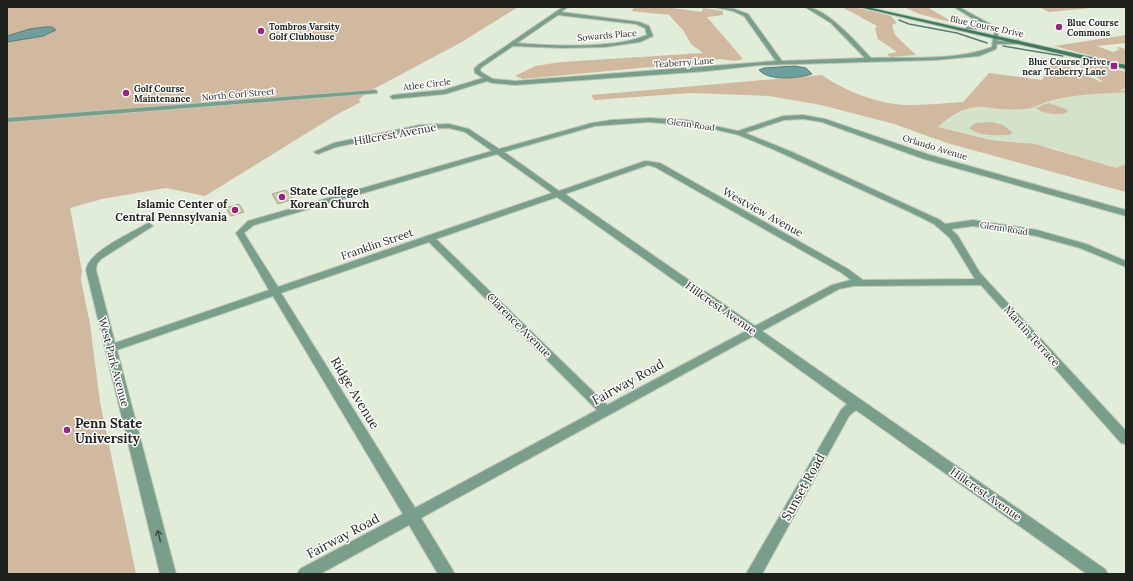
<svg xmlns="http://www.w3.org/2000/svg" width="1133" height="581" font-family="Lora,serif">
<rect width="100%" height="100%" fill="#e1ecd9"/>
<path fill="#d3e2c8" d="M1126 92V164L1116 168 1075 156 1057 149 1021 142 990 140 937 127 969 107 985 106 1025 109 1045 102 1081 94Z"/>
<path fill="#d1b99f" d="M7 7H518L460 43 370 91 358 100 361 102 336 115 205 196 166 188 102 199 70 208 82 271 81 280 90 324 100 402 136 574H7Z
M635 7H665L702 12 703 8 723 11V15L707 17 743 59 735 61 720 59 704 62 523 79 515 76 535 66 561 62 703 53 691 44 683 30 669 15 631 11Z
M842 7H854L891 16 897 23 892 25 895 35 916 55 890 57 887 54 897 52 878 39 875 29 877 26Z
M904 7H927L954 23 919 14Z
M1039 7H1103L1049 12Z
M1126 35V43L1097 46 1113 52 1120 49 1117 48 1118 47 1126 49V65L1054 46Z
M1040 57 1065 65 1101 82 1102 81 1071 60 1078 59 1126 72V88L1119 91 1126 90V92C1099 94 1079 94 1053 100 1043 102 1033 109 1024 109 982 113 977 94 938 127L990 140 1035 144 1116 168 1126 164V192L947 143 894 124 821 105 769 96 691 93 594 100 591 95 822 75C842 90 881 105 907 105 926 105 944 103 963 102L989 73 1042 80 1050 65Z
M1048 103 1066 109 1068 112C1060 116 1043 114 1036 108Z
M992 122 1003 125 1012 132 1010 135C997 135 979 137 969 128L975 123Z"/>
<path fill="#6f9f9d" stroke="#577976" d="M45 27H52L56 30 43 36 7 42V36L30 29Z
M795 66 806 68 812 74C798 78 770 82 759 70L764 68Z"/>
<g fill="none" stroke-linecap="round" stroke-linejoin="round">
<path stroke="#577976" stroke-width="1.5" d="M899 20 909 24 957 33 987 43
M1003 46 1063 56"/>
</g>
<path fill="#d1caa4" stroke="#a4a18e" d="M286 190 293 199 278 204 272 194Z
M239 204 244 212 231 216 226 208Z"/>
<g fill="none" stroke-linecap="round" stroke-linejoin="round">
<defs>
<path id="minor" d="M563 7H568L561 12 639 22 649 26 653 36 640 42 605 47 562 48 513 46 482 67 480 69 481 72 493 79 515 81 776 61 744 16 733 11 714 7 734 9 748 14 782 61 865 58 831 23 805 7C826 7 857 43 871 58 909 57 957 61 992 47L993 38 996 36 999 38 998 41 1018 40 1021 42 1018 44H997L996 49 979 56 936 60 761 65 707 71 515 85 492 83 487 81 445 94 393 99 390 97 393 95 444 90 483 78 475 73 474 69 478 65ZM558 15 636 24 645 28 647 35C615 49 553 46 517 43Z
M375 90 377 91V93L7 122V118Z
M803 115 825 119 930 155 1126 210V216L924 159 822 122 803 119 784 120 745 133 792 152 940 220 945 224 973 220 1037 230 1086 244 1126 261V267L1080 248 1036 236 973 226 951 229 958 236 980 273 1126 431V444L1121 443 981 285 853 286 839 289 762 331 1105 569 1108 574H1087L856 410 849 416 762 574H746L841 410 847 404 753 336 421 518 455 574H438L409 525 320 574H297L300 569 403 514 273 296 117 350 176 574H160L86 270C89 251 130 234 146 224L149 223 153 226 101 259 97 264 96 270 115 343 269 290 236 233 248 221 492 151 465 132 449 128 420 129 336 147 318 154 314 152 334 143 420 125 449 124 469 129 499 149 592 123 612 120 649 118 686 120 738 131 783 116ZM649 122 705 127 739 135 775 150 910 212 934 224 950 238 975 279 863 280 848 269 660 163 645 161 559 191 504 152 595 126ZM497 154 552 193 278 287 244 233 254 225ZM648 165 655 167 842 273 851 280 832 285 755 326 565 194ZM557 197 746 331 607 405 436 239ZM429 242 597 410 415 508 281 293Z"/>
<path id="tertiary" d="M954 7H959L990 24 998 31V39H994V31L990 29H965L967 27H986Z"/>
<path id="secondary" d="M859 7H867L1126 65V69Z"/>
</defs>
<use href="#minor" stroke="#bec7b7" stroke-width="2"/>
<use href="#tertiary" stroke="#bec7b7" stroke-width="2"/>
<use href="#secondary" stroke="#bec7b7" stroke-width="2"/>
<use href="#minor" fill="#799e8b" fill-rule="evenodd"/>
<use href="#tertiary" fill="#799e8b" fill-rule="evenodd"/>
<use href="#secondary" fill="#407a5e" fill-rule="evenodd"/>
</g>
<defs><path id="oneway-shaft" d="M-6 0H5M1.5-3L5.5 0L1.5 3" fill="none" stroke-width="1.6" stroke-linecap="round" stroke-linejoin="round"/></defs>
<use stroke="#425348" href="#oneway-shaft" transform="translate(159 536) rotate(-104)"/>
<g fill="#962584" stroke="#fff" stroke-width="1.5">
<circle cx="1059" cy="27" r="4"/>
<circle cx="261" cy="31" r="4"/>
<rect x="1110" y="62" width="8" height="8" rx="2"/>
<circle cx="126" cy="93" r="4"/>
<circle cx="282" cy="197" r="4"/>
<circle cx="235" cy="210" r="4"/>
<circle cx="67" cy="430" r="4"/>
</g>
<g text-anchor="middle" dominant-baseline="central" stroke-width="3" stroke-linejoin="round" paint-order="stroke">
<g font-size="9" font-weight="bold" fill="#1e211b" stroke="#fff" text-anchor="start">
<text x="1067" y="22">Blue Course<tspan x="1067" dy="10">Commons</tspan></text>
<text x="269" y="26">Tombros Varsity<tspan x="269" dy="10">Golf Clubhouse</tspan></text>
<text x="1106" y="61" text-anchor="end">Blue Course Drive<tspan x="1106" dy="10">near Teaberry Lane</tspan></text>
<text x="134" y="88">Golf Course<tspan x="134" dy="10">Maintenance</tspan></text>
</g>
<g font-size="9" fill="#1e211b" stroke="#fff">
<text transform="translate(987 26) rotate(12)">Blue Course Drive</text>
<text transform="translate(607 35) rotate(-5)">Sowards Place</text>
<text transform="translate(684 62) rotate(-4)">Teaberry Lane</text>
<text transform="translate(427 84) rotate(-7)">Atlee Circle</text>
<text transform="translate(238 94) rotate(-5)">North Corl Street</text>
<text transform="translate(691 124) rotate(8)">Glenn Road</text>
<text transform="translate(935 147) rotate(17)">Orlando Avenue</text>
<text transform="translate(1004 228) rotate(9)">Glenn Road</text>
</g>
<g font-size="11" fill="#1e211b" stroke="#fff">
<text transform="translate(395 134) rotate(-10)">Hillcrest Avenue</text>
<text transform="translate(763 212) rotate(29)">Westview Avenue</text>
<text transform="translate(377 244) rotate(-19)">Franklin Street</text>
<text transform="translate(721 308) rotate(35)">Hillcrest Avenue</text>
<text transform="translate(519 325) rotate(45)">Clarence Avenue</text>
<text transform="translate(1032 336) rotate(48)">Martin Terrace</text>
<text transform="translate(114 362) rotate(75)">West Park Avenue</text>
<text transform="translate(986 494) rotate(35)">Hillcrest Avenue</text>
</g>
<g font-size="11" font-weight="bold" fill="#1e211b" stroke="#fff" text-anchor="start">
<text x="290" y="191">State College<tspan x="290" dy="13">Korean Church</tspan></text>
<text x="227" y="204" text-anchor="end">Islamic Center of<tspan x="227" dy="13">Central Pennsylvania</tspan></text>
</g>
<g font-size="13" fill="#1e211b" stroke="#fff">
<text transform="translate(628 382) rotate(-29)">Fairway Road</text>
<text transform="translate(355 393) rotate(59)">Ridge Avenue</text>
<text transform="translate(803 487) rotate(-61)">Sunset Road</text>
<text transform="translate(343 536) rotate(-28)">Fairway Road</text>
</g>
<g font-size="13" font-weight="bold" fill="#1e211b" stroke="#fff" text-anchor="start">
<text x="75" y="423">Penn State<tspan x="75" dy="15">University</tspan></text>
</g>
</g>
<rect width="1133" height="581" fill="none" stroke="#1e211b" stroke-width="16"/>
</svg>
